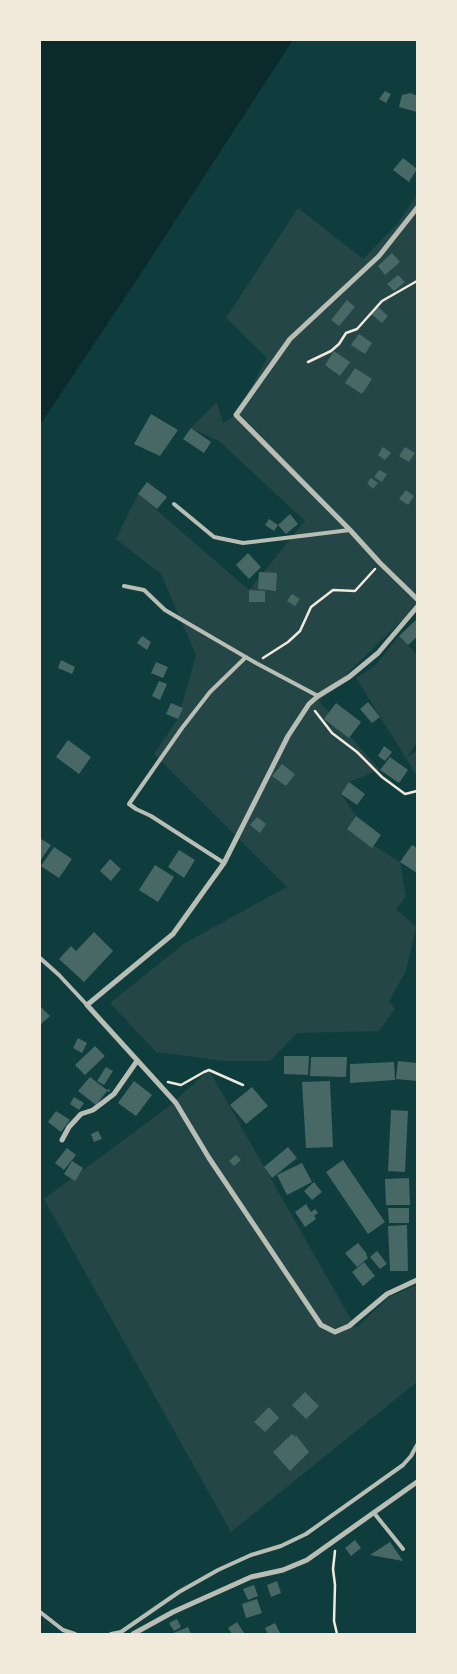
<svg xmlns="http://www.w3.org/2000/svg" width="457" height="1674" font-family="Cabin,sans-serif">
<rect width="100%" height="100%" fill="#0f3d3e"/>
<path fill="#244646" d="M417 195V606L319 701 380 770 349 782 341 794 356 816 347 829 400 862 406 897 396 909 416 927 406 971 389 1001 395 1009 379 1031 297 1033 270 1061H224L156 1052 110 1003 185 943 287 887 154 754 178 719 196 655 161 574 116 539 138 494 249 590 305 521 219 441 191 428 217 402 223 423 236 415 267 358 226 318 298 208 363 259 397 224Z
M399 636 417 655V743L407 757 417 751V776L356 678 375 666Z
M209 1070 356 1328 389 1297 417 1285V1382L231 1532 44 1199 168 1107Z"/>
<path fill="#0a2a2b" d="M40 40H293L136 281 40 425Z"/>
<path fill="#486865" d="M385 91 391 94 386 103 379 99Z
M411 93 417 96V112L399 107 402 95Z
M403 158 417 169 409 182 393 170Z
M392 253 400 262 385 275 378 266Z
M398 275 405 282 394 291 387 284Z
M347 300 355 307 339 326 331 320Z
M378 307 388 316 382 323 371 314Z
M359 334 372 343 365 354 351 345Z
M334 351 350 362 340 376 325 365Z
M355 368 372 379 362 394 345 383Z
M151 414 178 430 160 456 134 444Z
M191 428 211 442 204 453 183 439Z
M383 447 391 453 385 460 378 455Z
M405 447 415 453 409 462 399 456Z
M379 470 387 474 382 482 374 477Z
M371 478 378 483 373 489 367 483Z
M147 482 167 497 157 509 138 494Z
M406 490 414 496 408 505 399 499Z
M290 514 298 524 286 534 278 525Z
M269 519 278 525 274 531 265 525Z
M248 553 261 567 249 579 236 565Z
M259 572 277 573 276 591 258 589Z
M249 590 265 591V602H249Z
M292 594 300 599 295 606 287 601Z
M417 619V637L408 645 399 636Z
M142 636 151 642 147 650 137 643Z
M61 660 75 667 72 674 58 668Z
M156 662 168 667 163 678 151 673Z
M159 681 167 684 160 700 152 696Z
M368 702 380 717 372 723 360 709Z
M171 703 183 708 178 719 166 714Z
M336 703 361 722 349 738 324 719Z
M68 740 91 757 79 774 56 757Z
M384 746 392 752 385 761 378 756Z
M390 757 408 770 399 783 380 770Z
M282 764 295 774 286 786 272 776Z
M349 782 365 794 357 805 341 794Z
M356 816 381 835 372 848 347 829Z
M257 817 266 824 260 833 250 825Z
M41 839 51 845 40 861V841Z
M412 845 417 848V873L400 862Z
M54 847 72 859 59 878 41 866Z
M179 850 195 860 184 878 168 867Z
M110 859 121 869 111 881 100 871Z
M155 865 174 877 158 902 139 890Z
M94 932 113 951 84 982 59 959 71 946 76 951Z
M40 1006 50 1016 40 1025Z
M78 1038 87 1043 82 1053 73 1048Z
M95 1046 105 1056 85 1075 75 1065Z
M284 1056H309L308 1075 284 1074Z
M311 1057H347L346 1077 310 1076Z
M398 1061 417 1063V1081L396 1079Z
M394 1062 395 1080 350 1083V1064Z
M106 1067 113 1071 104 1085 97 1081Z
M90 1077 107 1090 108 1089 110 1090 109 1092 107 1091 96 1105 78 1091Z
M134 1081 152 1095 136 1116 118 1103Z
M330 1081 333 1147 306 1148 302 1082Z
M252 1087 268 1106 246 1124 230 1105Z
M74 1097 84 1103 79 1110 70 1104Z
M391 1110 408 1111 405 1172 388 1171Z
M56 1111 70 1120 61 1132 48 1122Z
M98 1131 102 1139 94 1142 91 1134Z
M288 1147 297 1158 272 1178 264 1167Z
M67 1148 76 1155 64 1170 55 1163Z
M236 1155 241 1160 234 1166 229 1161Z
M343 1160 385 1222 368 1234 326 1172Z
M72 1161 83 1168 75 1181 64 1174Z
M302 1163 312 1182 287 1195 277 1175Z
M409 1178 410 1205H386L385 1179Z
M314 1182 322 1192 312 1200 304 1191Z
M306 1204 311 1212 315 1209 318 1213 314 1216 316 1219 305 1227 295 1212Z
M388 1208H409V1223H389Z
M407 1225 408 1271H390L388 1226Z
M358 1243 367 1254 366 1255 368 1258 357 1267 345 1253Z
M377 1251 387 1264 380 1269 370 1257Z
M364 1262 375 1276 363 1286 352 1272Z
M305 1392 319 1406 306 1419 292 1405Z
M269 1407 279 1418 265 1432 254 1422Z
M292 1434 295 1437 296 1435 309 1452 290 1471 273 1452Z
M355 1540 361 1548 351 1556 345 1548Z
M390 1542 403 1561 370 1555Z
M277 1581 281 1593 271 1597 267 1585Z
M254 1585 258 1596 248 1600 243 1589Z
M257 1599 262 1613 246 1618 242 1604Z
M177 1619 181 1627 174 1631 169 1623Z
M237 1622 244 1633 243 1634H232L228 1628Z
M275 1623 280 1633 268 1634 265 1628Z
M188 1627 191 1634H171Z"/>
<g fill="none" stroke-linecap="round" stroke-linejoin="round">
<path stroke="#f1e9da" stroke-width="2.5" d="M308 362 331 351 339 344 346 333 357 329 382 301 417 281
M263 658 288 642 300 631 311 607 333 590 355 591 375 569
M315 711 332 733 357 752 382 777 405 794 417 791
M168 1082 181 1085 204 1072 209 1070 243 1085
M335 1551 333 1569 335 1585 334 1621 337 1634"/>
<path stroke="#b8beb3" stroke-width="4" d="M174 504 214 537 243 543 350 530
M124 586 144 590 165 610 256 663 318 696
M224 863 151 816 136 809 129 804 182 728 210 692 246 657
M40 958 59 975 87 1005
M374 1513 403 1549
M40 1612 63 1630 75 1634
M111 1634 121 1632 179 1592 218 1570 251 1555 281 1546 306 1534 403 1465 411 1456 417 1445"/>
<path stroke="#b8beb3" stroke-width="5" d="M417 208 379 256 290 339 236 415 350 530 380 563 417 599
M417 607 378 653 349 677 318 696 309 704 288 736 224 863 173 934 87 1005 176 1103 209 1158 321 1325 335 1332 349 1326 387 1294 417 1280
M62 1140 69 1127 81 1114 93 1110 114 1094 137 1061
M133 1634 173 1612 251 1577 283 1570 307 1560 417 1482"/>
</g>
<rect width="457" height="1674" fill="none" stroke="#f1e9da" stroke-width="82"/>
</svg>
